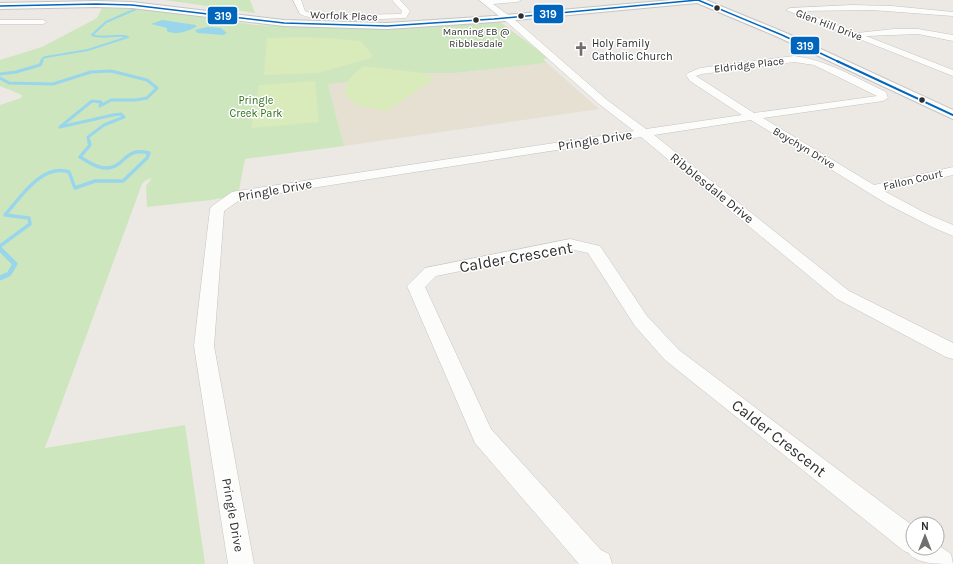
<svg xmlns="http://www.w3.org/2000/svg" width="953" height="564" font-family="Karla,sans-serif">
<rect width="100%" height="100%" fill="#ece8e4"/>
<path fill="#e6e0d3" d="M547 63 599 109 344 146 327 80 437 72 456 73Z"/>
<path fill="#cee6be" d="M156 0H250L255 13 165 0Z
M102 8 145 9 256 25 365 29 500 22 549 58 543 59 547 63 456 73H423L328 84 344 146 245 159 238 195 211 200 147 207 146 186 152 178 146 180 142 184 45 448 185 425 205 564H0V105L21 98 22 95 0 86V60L42 47 97 18Z"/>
<path fill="#d9eabb" d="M299 37 330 38 361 41 372 54 371 58 318 73 264 75 267 38Z
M363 66 424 73 434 79 387 111 359 106 345 96C345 80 352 76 363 66Z
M315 81 319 122 251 128 259 85Z"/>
<path fill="#99d6ec" d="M162 20 196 25V27C188 31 176 36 167 31V28L151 24Z
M207 27 221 28 227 33 223 35 197 33 195 30Z"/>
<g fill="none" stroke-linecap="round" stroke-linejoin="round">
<path stroke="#99d6ec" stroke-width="2" d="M41 62 43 58 46 57 88 50 128 37C116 33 104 40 92 35L106 22 136 9"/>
<path stroke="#99d6ec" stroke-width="3" d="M0 74 16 72 40 65 42 61
M0 78 9 83 53 84 91 72 111 71 147 80 157 88 147 98 136 100H111L100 106 101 102 92 101 60 127 113 115 121 114 124 117 104 125 88 137 89 142"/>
<path stroke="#99d6ec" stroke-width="3.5" d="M0 246 30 224 29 218 5 215C20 198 42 163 69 172L75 188 95 181H123L147 158 149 153C124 146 124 169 106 168 97 168 88 162 80 157L90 145 89 141"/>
<path stroke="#99d6ec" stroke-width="5" d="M0 249 15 264 9 274 0 278"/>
<defs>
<path id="minor" d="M293 0H301L305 11 310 13 351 15 401 14 402 11 392 0H400L410 11 406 18H403C383 19 315 23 300 14Z
M479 0H521L517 2 493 4 514 19 607 100 646 129 742 115 690 81 686 75 688 73 700 68 794 56C827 60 856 78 886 92L888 98 883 101 763 118 874 185 953 167V175L884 191 927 214 953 225V236L932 227 887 204 751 120 654 135 849 291 953 343V359L946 357 837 299 641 137 241 199 224 211 214 346 254 564H228L194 346 210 209 212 206 232 192 237 191 634 131 599 104 508 23ZM794 62 814 65 877 96 754 113 696 76 702 74Z
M852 5 892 6 953 12V16L872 10 800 11 857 33 894 29H918L953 35V41L918 34 866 36 953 70V76L786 10 790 8Z
M0 20H43L47 22 43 24H0Z
M570 239 600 246 647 316 679 350 913 526V548H937V544L951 554 953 564C939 564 916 564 909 553L904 551 665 360 635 326 588 253 570 249 436 276 425 287 491 429 601 550 609 554 612 564H579L475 443 407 286 425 268Z"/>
<path id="secondary" d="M671 0H706L786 33 953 110V119L778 37 697 3 494 22 387 29 284 26 132 8 96 7 0 9V3L96 1 132 2 284 20 387 23 494 16Z"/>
</defs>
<use href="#minor" stroke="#c5c4c5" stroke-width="1"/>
<use href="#secondary" stroke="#c5c4c5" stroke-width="2"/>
<use href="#minor" fill="#fcfcfb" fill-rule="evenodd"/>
<use href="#secondary" fill="#fcfcfb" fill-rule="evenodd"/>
<defs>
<path id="bus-1-far1" d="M0 6 96 4 132 5 284 23 387 26 494 19 698 0 782 35 839 62"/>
<path id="bus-1" d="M837 61 953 115"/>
</defs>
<use href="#bus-1-far1" stroke="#fff" stroke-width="3"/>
<use href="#bus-1" stroke="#fff" stroke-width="4"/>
<use href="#bus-1-far1" stroke="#0065bd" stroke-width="1.5"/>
<use href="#bus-1" stroke="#0065bd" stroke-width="2"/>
</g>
<defs>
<symbol id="church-bare" viewBox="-9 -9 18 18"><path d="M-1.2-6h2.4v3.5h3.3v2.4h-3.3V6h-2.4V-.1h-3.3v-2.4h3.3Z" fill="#706f6e" stroke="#fff" stroke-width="2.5" paint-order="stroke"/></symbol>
</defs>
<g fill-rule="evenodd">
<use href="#church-bare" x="571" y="39" width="20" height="20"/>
</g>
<g fill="#2e2e2e" stroke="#fff" stroke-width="1.5">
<circle cx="717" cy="8" r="3.5"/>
<circle cx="521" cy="16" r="3.5"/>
<circle cx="476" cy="20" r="3.5"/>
<circle cx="922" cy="100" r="3.5"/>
</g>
<g text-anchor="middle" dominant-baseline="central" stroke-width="3" stroke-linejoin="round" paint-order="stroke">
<g font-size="10" fill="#2e2e2e" stroke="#fff">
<text x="476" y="32">Manning EB @<tspan x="476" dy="12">Ribblesdale</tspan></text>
</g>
<g font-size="11" fill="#2e2e2e" stroke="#fff">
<text transform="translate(344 16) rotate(2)">Worfolk Place</text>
<text transform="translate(829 25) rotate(21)">Glen Hill Drive</text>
<text transform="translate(749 65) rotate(-7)">Eldridge Place</text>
<text transform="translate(804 148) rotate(31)">Boychyn Drive</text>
<text transform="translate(913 180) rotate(-13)">Fallon Court</text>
</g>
<g font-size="11" fill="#2e2e2e" stroke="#fff" text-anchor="start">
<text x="592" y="43">Holy Family<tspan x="592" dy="13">Catholic Church</tspan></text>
</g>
<g font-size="11" fill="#2c6e1b" stroke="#fff">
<text x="256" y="100">Pringle<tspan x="256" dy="13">Creek Park</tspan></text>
</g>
<g font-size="13" fill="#2e2e2e" stroke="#fff">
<text transform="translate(595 140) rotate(-9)">Pringle Drive</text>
<text transform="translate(712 188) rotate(39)">Ribblesdale Drive</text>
<text transform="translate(275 190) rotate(-10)">Pringle Drive</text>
<text transform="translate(233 515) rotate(80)">Pringle Drive</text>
</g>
<g font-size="16" fill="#2e2e2e" stroke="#fff">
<text transform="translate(516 257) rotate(-10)">Calder Crescent</text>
<text transform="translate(779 438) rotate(38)">Calder Crescent</text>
</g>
</g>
<g stroke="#fff" stroke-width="1.5">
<rect x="533" y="4" width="31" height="20" rx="4" fill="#0065bd"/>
<rect x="207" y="6" width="31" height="19" rx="4" fill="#0065bd"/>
<rect x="790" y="36" width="30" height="19" rx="4" fill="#0065bd"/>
</g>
<g font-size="11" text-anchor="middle" font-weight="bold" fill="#fff">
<text x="548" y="18">319</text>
<text x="223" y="20">319</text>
<text x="805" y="50">319</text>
</g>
<g transform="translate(925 536)"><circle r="19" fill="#ffffff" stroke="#ababab"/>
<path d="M0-3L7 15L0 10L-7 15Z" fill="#706f6e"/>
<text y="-6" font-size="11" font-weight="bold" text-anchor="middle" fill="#2e2e2e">N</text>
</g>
</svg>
